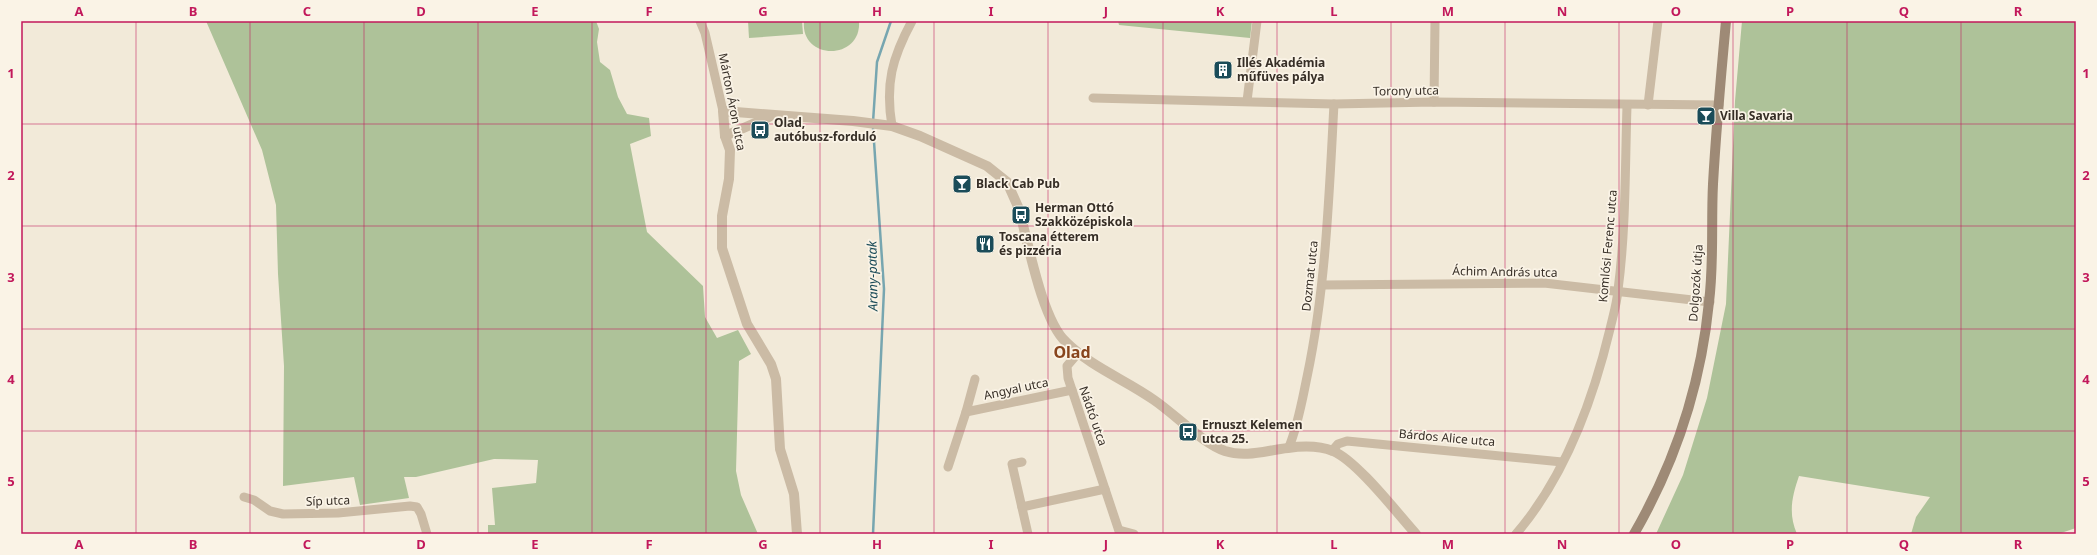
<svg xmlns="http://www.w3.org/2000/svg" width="2097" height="555" font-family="'Noto Sans',sans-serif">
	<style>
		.green { fill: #aec299 }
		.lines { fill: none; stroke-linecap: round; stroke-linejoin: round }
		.stream { stroke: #77a6b0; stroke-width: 2.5 }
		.minor { stroke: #cbbba5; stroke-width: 9 }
		.tertiary { stroke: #cbbba5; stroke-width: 10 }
		.secondary { stroke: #9e8a76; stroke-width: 10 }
		.grid { fill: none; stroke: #c2185b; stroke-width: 1; stroke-opacity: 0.55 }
		.labels { text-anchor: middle; stroke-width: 3.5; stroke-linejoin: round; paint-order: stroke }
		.poi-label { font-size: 12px; font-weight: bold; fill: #362e26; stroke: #faf3e6; text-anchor: start }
		.street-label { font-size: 12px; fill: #362e26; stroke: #faf3e6 }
		.water-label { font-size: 13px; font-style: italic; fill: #1b4c59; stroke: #faf3e6 }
		.district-label { font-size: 16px; font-weight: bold; fill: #88451d; stroke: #faf3e6 }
		.neatline { fill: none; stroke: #c2185b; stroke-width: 1.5 }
		.grid-label { font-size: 13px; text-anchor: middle; font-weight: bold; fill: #c2185b }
	</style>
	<rect width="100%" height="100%" fill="#f2ead9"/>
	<g class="green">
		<polygon points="206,21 596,21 599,29 597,42 600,62 610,70 618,97 627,114 649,118 651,136 630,144 647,232 703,286 705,317 717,338 738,330 751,354 739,361 736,471 741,495 758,534 488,534 488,525 495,525 492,488 536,483 538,460 494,459 416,477 404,477 409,498 360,505 354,477 283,486 284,366 278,274 276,205 262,150"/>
		<polygon points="748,21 802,21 803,34 749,38"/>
		<path d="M804 21H859C862 61 800 61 804 21Z"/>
		<polygon points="1118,21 1252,21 1250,38 1119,25"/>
		<path d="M1742 21H2076V528L2058 534H1911L1916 517 1930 497 1799 476C1792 496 1788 514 1797 534H1656L1683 475 1707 398 1726 304 1735 101Z"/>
	</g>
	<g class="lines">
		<g class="stream">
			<polyline points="873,122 877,62 891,21"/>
			<polyline points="873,534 884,289 873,127"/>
		</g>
		<g class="minor">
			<polyline points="700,21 705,33 723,111"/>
			<polyline points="1093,98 1334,104 1434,102 1719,105"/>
			<polyline points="1247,101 1257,21"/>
			<polyline points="1434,102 1435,21"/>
			<polyline points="1648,105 1658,21"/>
			<path d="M892 126C885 84 892 58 912 21"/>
			<polyline points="1323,285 1544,283 1710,302"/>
			<polyline points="1078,353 1067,366 1068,378 1120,534"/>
			<polyline points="966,412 975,379"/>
			<path d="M1289 447C1298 425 1302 401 1307 377 1326 287 1329 196 1334 104"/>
			<polyline points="1332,451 1338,444 1347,441 1562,462"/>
			<polyline points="1022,462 1012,464 1028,534"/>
			<polyline points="948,467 966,412 1072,390"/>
			<polyline points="244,497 254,500 270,511 283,514 338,513 410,506 417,507 421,514 427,534"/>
			<polyline points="1022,507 1105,489"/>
			<polyline points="1119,530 1134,534"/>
			<path d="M1516 534C1565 477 1593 400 1610 329 1613 316 1617 303 1618 290 1626 229 1625 167 1627 106"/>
		</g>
		<g class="tertiary">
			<polyline points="725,136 769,117"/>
			<path d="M797 534 794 494 780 449 776 379 771 364 747 324 722 248V216L729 179 730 150 725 136 723 111 853 121 892 126 920 136 987 166 1007 182 1019 209C1028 242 1042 320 1066 342 1091 367 1126 380 1154 400 1176 415 1202 443 1225 451 1247 458 1267 450 1288 448 1302 446 1320 446 1333 451 1357 461 1397 513 1416 534"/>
		</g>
		<path class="secondary" d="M1634 534C1675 463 1701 384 1709 302 1714 263 1711 223 1713 184 1716 130 1721 75 1726 21"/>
	</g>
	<path class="grid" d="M136 21V534M250 21V534M364 21V534M478 21V534M592 21V534M706 21V534M820 21V534M934 21V534M1048 21V534M1163 21V534M1277 21V534M1391 21V534M1505 21V534M1619 21V534M1733 21V534M1847 21V534M1961 21V534M21 124H2076M21 226H2076M21 329H2076M21 431H2076"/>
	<defs>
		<symbol id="building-square" viewBox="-11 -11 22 22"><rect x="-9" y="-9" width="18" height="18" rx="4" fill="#1b4c59" stroke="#faf3e6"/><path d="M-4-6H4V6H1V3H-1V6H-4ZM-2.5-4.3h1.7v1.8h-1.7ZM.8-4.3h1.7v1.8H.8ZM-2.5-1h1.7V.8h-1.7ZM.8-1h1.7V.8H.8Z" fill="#fff"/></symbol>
		<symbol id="bar-square" viewBox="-11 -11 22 22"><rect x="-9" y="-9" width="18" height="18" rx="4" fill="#1b4c59" stroke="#faf3e6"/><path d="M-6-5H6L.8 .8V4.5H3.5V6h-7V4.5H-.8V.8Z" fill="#fff"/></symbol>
		<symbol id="bus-square" viewBox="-11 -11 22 22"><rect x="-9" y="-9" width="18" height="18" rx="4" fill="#1b4c59" stroke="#faf3e6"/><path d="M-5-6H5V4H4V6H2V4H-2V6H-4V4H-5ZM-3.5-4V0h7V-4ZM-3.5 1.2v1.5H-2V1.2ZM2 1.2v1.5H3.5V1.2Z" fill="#fff"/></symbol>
		<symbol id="restaurant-square" viewBox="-11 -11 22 22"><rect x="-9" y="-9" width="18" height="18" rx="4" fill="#1b4c59" stroke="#faf3e6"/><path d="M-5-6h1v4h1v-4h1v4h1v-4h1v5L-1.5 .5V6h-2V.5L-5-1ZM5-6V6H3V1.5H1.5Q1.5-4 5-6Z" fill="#fff"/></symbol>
	</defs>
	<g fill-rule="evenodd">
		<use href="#building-square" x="1212" y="59" width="22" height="22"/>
		<use href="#bar-square" x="1695" y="105" width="22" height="22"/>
		<use href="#bus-square" x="749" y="119" width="22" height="22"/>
		<use href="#bar-square" x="951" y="173" width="22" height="22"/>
		<use href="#bus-square" x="1010" y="204" width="22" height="22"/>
		<use href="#restaurant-square" x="974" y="233" width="22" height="22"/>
		<use href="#bus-square" x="1177" y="421" width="22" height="22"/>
	</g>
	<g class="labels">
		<g class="poi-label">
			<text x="1237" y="67">Illés Akadémia<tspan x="1237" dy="14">műfüves pálya</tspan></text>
			<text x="1720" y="120">Villa Savaria</text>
			<text x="774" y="127">Olad,<tspan x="774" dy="14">autóbusz-forduló</tspan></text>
			<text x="976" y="188">Black Cab Pub</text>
			<text x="1035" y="212">Herman Ottó<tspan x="1035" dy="14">Szakközépiskola</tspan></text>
			<text x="999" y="241">Toscana étterem<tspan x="999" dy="14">és pizzéria</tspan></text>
			<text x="1202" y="429">Ernuszt Kelemen<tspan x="1202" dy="14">utca 25.</tspan></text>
		</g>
		<g class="street-label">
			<text transform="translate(1406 91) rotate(-1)" y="4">Torony utca</text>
			<text transform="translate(732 102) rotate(79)" y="4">Márton Áron utca</text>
			<text transform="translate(1608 246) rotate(-85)" y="4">Komlósi Ferenc utca</text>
			<text transform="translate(1505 272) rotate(1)" y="4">Áchim András utca</text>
			<text transform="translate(1310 276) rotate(-84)" y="4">Dozmat utca</text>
			<text transform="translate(1696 283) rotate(-86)" y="4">Dolgozók útja</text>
			<text transform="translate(1016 389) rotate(-12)" y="4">Angyal utca</text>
			<text transform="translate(1093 416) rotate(71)" y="4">Nádtó utca</text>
			<text transform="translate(1447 438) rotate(5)" y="4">Bárdos Alice utca</text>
			<text transform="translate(328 501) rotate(-2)" y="4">Síp utca</text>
		</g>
		<g class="water-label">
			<text transform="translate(872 276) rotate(-91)" y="5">Arany-patak</text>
		</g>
		<g class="district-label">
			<text x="1072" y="358">Olad</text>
		</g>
	</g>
	<rect width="2097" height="555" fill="none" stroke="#faf3e6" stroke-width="44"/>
	<rect x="22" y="22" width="2053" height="511" class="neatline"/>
	<g class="grid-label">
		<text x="79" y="16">A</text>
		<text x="193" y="16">B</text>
		<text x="307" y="16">C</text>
		<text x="421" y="16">D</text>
		<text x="535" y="16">E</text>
		<text x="649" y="16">F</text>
		<text x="763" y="16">G</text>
		<text x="877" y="16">H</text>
		<text x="991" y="16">I</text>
		<text x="1106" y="16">J</text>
		<text x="1220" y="16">K</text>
		<text x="1334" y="16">L</text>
		<text x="1448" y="16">M</text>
		<text x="1562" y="16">N</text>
		<text x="1676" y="16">O</text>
		<text x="1790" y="16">P</text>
		<text x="1904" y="16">Q</text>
		<text x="2018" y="16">R</text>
		<text x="11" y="78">1</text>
		<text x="2086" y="78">1</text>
		<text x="11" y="180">2</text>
		<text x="2086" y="180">2</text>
		<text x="11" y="282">3</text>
		<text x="2086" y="282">3</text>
		<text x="11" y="384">4</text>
		<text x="2086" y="384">4</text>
		<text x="11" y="486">5</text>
		<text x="2086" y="486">5</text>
		<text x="79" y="549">A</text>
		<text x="193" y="549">B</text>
		<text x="307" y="549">C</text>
		<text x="421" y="549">D</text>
		<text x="535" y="549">E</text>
		<text x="649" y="549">F</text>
		<text x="763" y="549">G</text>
		<text x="877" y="549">H</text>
		<text x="991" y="549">I</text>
		<text x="1106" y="549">J</text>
		<text x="1220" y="549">K</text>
		<text x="1334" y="549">L</text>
		<text x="1448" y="549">M</text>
		<text x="1562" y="549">N</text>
		<text x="1676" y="549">O</text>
		<text x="1790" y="549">P</text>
		<text x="1904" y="549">Q</text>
		<text x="2018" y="549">R</text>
	</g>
</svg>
